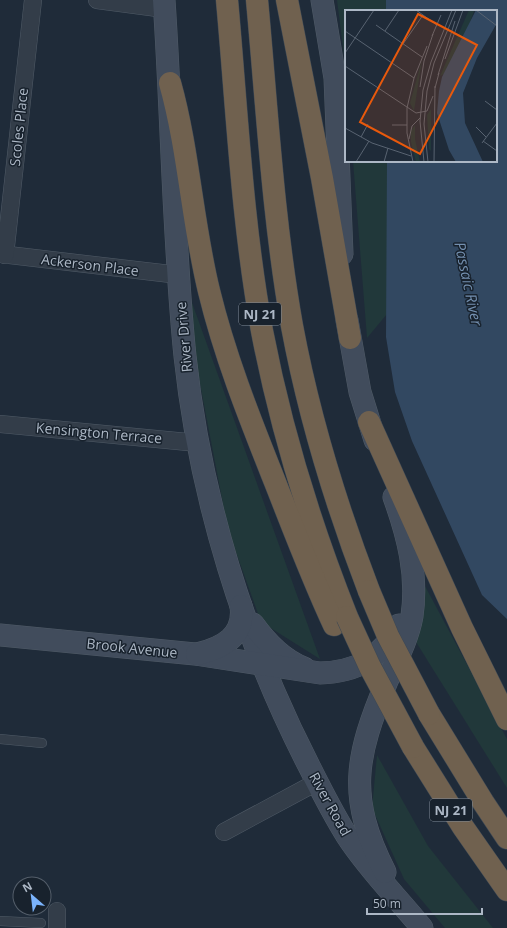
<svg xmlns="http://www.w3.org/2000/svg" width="507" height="928" font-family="'Open Sans',sans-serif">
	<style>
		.green { fill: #21383a }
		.water { fill: #324861 }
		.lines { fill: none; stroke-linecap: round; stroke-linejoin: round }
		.lane-casing { stroke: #505b67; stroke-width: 10 }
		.street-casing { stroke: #505b67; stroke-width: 18 }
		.secondary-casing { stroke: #505b67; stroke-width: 23 }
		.highway-casing { stroke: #3d4854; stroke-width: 23 }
		.lane { stroke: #333d49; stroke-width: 9 }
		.street { stroke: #333d49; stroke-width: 17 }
		.secondary { stroke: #414c5c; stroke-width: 22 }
		.highway { stroke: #70614f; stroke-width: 22 }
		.highway-bridge-casing { stroke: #3d4854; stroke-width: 23; stroke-linecap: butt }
		.highway-bridge { stroke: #70614f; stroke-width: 22 }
		.labels { text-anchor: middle; stroke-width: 3; stroke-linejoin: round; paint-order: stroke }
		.shield { fill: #18222d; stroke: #808b98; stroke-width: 1 }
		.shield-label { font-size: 13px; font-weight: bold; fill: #adb8c6 }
		.street-label { font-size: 14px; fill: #adb8c6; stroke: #18222d }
		.water-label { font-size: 15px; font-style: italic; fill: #7490b0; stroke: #18222d }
		.inset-road { fill: none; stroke: #586371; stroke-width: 1 }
		.view { fill: #e8590c; fill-opacity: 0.15; stroke: #e8590c; stroke-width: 2 }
		.inset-edge { fill: none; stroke: #adb8c6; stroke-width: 2 }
	</style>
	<rect width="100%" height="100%" fill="#1f2b39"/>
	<g class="green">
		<polygon points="337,0 386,0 386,11 346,11 346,71"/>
		<polygon points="353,161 387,161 387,314 367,338"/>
		<polygon points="190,297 320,659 261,622 228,530 191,337"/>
		<polygon points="425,586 507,739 507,788 416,642"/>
		<polygon points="377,755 428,846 493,928 445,928 404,879 372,808"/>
	</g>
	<polygon class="water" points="386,0 507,0 507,619 482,595 412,441 395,392 386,337 387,161 496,161 496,11 386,11"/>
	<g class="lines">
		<defs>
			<g id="lane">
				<polyline points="0,739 42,743"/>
				<polyline points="0,921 41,923"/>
			</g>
			<g id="street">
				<polyline points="97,0 165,9"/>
				<polyline points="0,254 179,275"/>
				<polyline points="5,255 33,0"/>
				<polyline points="0,424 198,443"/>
				<polyline points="224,832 317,782"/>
				<polyline points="57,911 57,928"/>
			</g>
			<g id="secondary">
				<path d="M164 0C172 118 173 238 185 356 200 497 244 640 309 766 321 790 333 814 347 836 369 870 397 897 422 928"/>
				<polyline points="322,0 335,78 342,254"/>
				<polyline points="347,320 360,392 375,440"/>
				<path d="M253 624C266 642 283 660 304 668"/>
				<path d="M0 635 195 654 320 673C357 672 381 658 399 625"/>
				<path d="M197 654C223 648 245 636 241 606"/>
				<path d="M385 872C347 797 355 757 387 681 396 661 408 639 412 616 418 575 408 536 394 497"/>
			</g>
			<g id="highway">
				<path d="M227 0C237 110 242 222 262 331 281 430 310 524 347 617"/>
				<path d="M257 0C267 108 273 219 292 326 309 417 336 505 369 591"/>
				<polyline points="287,0 322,178 350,338"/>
				<path d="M170 83C189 151 192 222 209 291 225 357 250 419 275 482 294 530 312 578 334 625"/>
				<polyline points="369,422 462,628 507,719"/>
				<polyline points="429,714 483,802 507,838"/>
				<polyline points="413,747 463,827 507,890"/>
			</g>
		</defs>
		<use href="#lane" class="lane-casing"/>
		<use href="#street" class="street-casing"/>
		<use href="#secondary" class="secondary-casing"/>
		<use href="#highway" class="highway-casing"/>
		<use href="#lane" class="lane"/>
		<use href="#street" class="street"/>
		<use href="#secondary" class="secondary"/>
		<use href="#highway" class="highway"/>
		<defs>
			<g id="highway-bridge">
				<polyline points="369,591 388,636 429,714"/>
				<polyline points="347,617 370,667 413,747"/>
			</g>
		</defs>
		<use href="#highway-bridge" class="highway-bridge-casing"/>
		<use href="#highway-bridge" class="highway-bridge"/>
	</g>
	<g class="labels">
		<g class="shield">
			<rect x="239" y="303" width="42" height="22" rx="3"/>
			<rect x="430" y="799" width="42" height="22" rx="3"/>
		</g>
		<g class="shield-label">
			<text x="260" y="319">NJ 21</text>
			<text x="451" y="815">NJ 21</text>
		</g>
		<g class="street-label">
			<text transform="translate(19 127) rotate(-84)" y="5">Scoles Place</text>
			<text transform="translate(90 265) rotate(7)" y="5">Ackerson Place</text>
			<text transform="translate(184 337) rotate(-95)" y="5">River Drive</text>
			<text transform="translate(99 433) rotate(5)" y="5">Kensington Terrace</text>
			<text transform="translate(132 648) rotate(6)" y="5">Brook Avenue</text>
			<text transform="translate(330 804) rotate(61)" y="5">River Road</text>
		</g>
		<g class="water-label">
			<text transform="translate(468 284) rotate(78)" y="5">Passaic River</text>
		</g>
	</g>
	<g transform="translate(345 10)">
		<rect width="152" height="152" fill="#1f2b39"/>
		<path d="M124 0 129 1 123 18 99 64 95 66ZM77 50 69 101 65 93ZM86 99V141L84 139 82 105ZM70 115V129L75 152H71L66 132V121Z" fill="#21383a"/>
		<path d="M131 0H152V13L132 48 118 83 120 113 138 152H111L104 140 92 103 94 81 97 67Z" fill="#324861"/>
		<path class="inset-road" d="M71 0 92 15M131 0 152 16M31 15 77 47M0 21 69 68M40 21 54 0M87 26 96 5M58 34 78 5M0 43 29 0M100 49 118 0M0 56 71 103 82 101 88 86M93 65 110 11M75 77 79 51 88 24M90 78 94 63M140 91 152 100M62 98V123L68 152M62 98 69 68 82 36M47 115H62M131 117 141 127M0 118 27 133 66 146M16 127 23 114M64 129 67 116 75 108M138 131 152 141M137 133 152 113M11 152 24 131M39 152 43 138M79 152 75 111 78 80 86 52 107 0M83 152 79 114 82 81 89 53 111 0M89 152 90 76"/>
		<path class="view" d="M73 4 132 35 75 144 15 112Z"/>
		<rect width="152" height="152" class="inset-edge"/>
	</g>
	<g transform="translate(32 896) rotate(332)"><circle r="19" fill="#18222d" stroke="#545e6a"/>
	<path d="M0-3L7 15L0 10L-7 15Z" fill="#7bb4fd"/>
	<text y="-6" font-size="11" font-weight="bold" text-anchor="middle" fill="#adb8c6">N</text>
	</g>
	<path d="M367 908v6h115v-6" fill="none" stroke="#adb8c6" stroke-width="2"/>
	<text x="373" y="908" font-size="12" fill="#adb8c6" stroke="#18222d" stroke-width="3" paint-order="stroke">50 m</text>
</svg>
